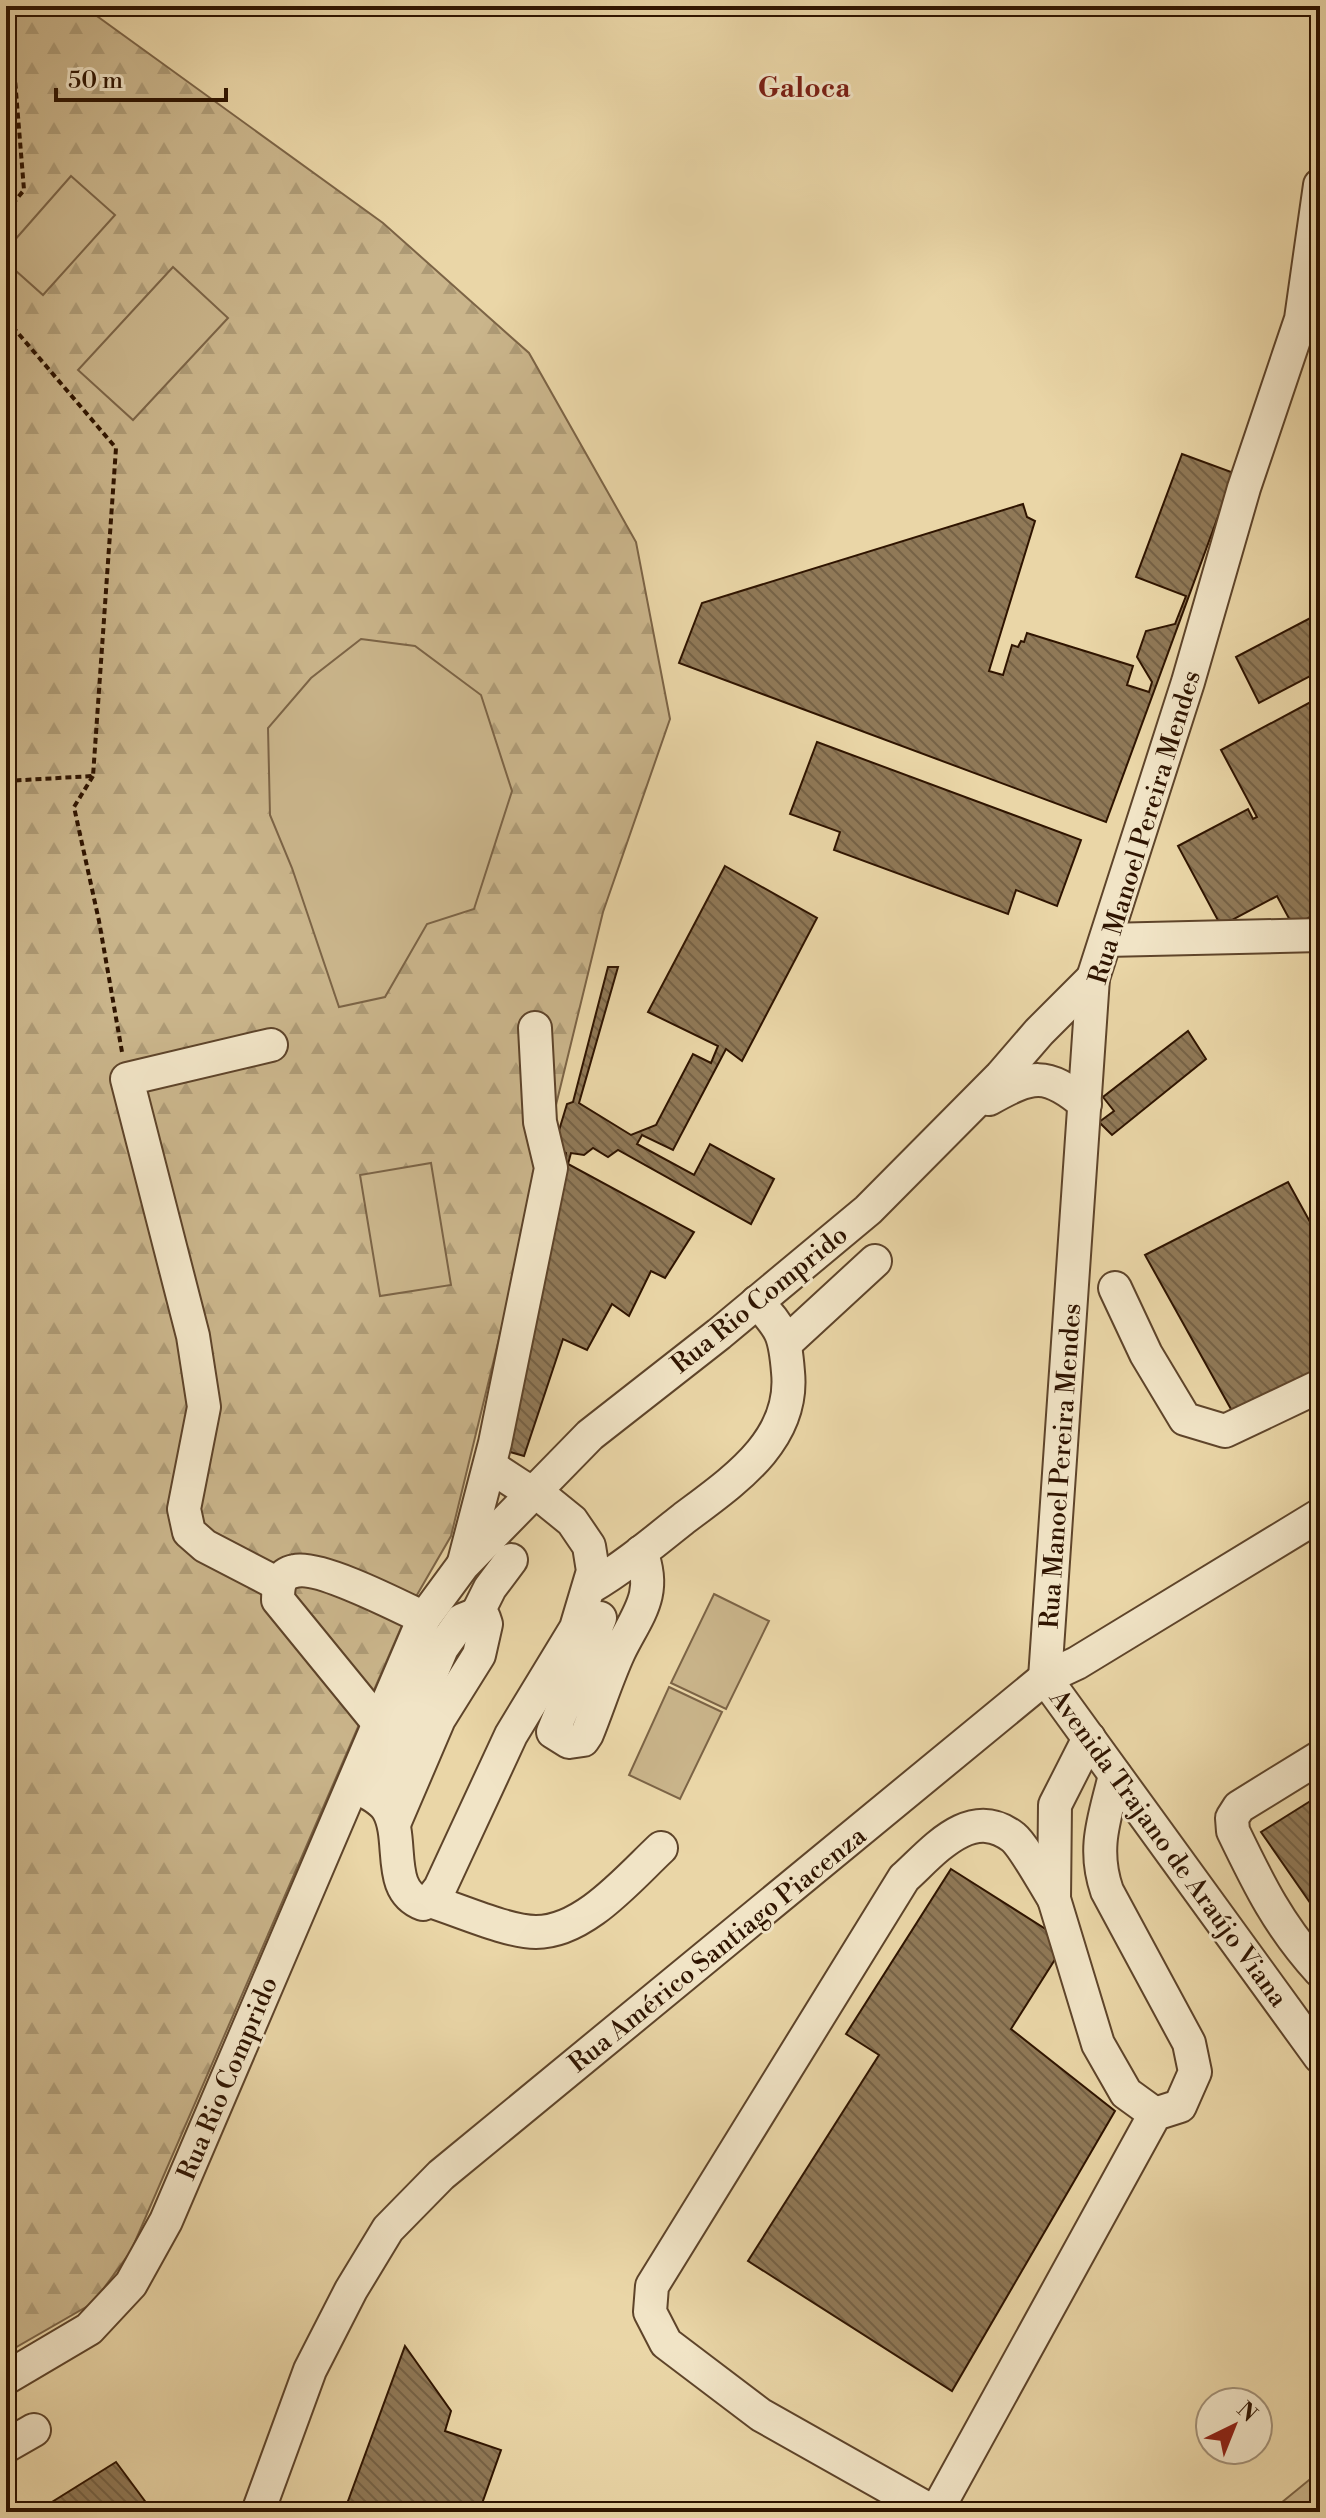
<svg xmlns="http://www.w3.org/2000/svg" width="1326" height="2518" font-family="'Libre Bodoni',serif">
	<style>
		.forest { fill: url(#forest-firs); stroke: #7c6446; stroke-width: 2 }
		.garden { fill: #cab58b; stroke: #7c6446; stroke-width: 2 }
		.building { fill: url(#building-back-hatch); stroke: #2f1400; stroke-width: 2 }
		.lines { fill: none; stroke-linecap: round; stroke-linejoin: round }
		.minor-casing { stroke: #5e442a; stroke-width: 36 }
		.path { stroke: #2f1400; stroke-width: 4; stroke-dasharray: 6 4; stroke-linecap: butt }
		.minor { stroke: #f1e4c6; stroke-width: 32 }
		.labels { text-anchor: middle; stroke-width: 6; stroke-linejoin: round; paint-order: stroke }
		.street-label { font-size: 26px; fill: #2f1400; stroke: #f1e4c6 }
		.neighbourhood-label { font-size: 28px; font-weight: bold; fill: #7a1f14; stroke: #f1e4c6 }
	</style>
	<defs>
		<pattern id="forest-firs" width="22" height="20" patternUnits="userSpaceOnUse" patternTransform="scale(2)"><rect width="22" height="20" fill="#cab58b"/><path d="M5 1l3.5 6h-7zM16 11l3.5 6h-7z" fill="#ae9b76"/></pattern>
		<pattern id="building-back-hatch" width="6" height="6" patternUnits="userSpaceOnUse" patternTransform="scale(2)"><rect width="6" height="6" fill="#907957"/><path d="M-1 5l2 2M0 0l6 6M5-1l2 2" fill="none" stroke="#766246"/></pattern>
	</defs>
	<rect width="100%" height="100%" fill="#ead6a7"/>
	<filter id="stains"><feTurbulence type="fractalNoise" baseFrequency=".0025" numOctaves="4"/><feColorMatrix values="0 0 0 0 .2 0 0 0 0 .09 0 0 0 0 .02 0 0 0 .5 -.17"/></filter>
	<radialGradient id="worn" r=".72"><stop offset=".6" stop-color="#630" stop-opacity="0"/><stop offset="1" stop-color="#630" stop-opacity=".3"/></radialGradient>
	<g class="forest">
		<polygon points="6,6 83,6 383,223 529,353 636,542 670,719 603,912 451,1536 410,1607 131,2251 93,2303 6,2353"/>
		<polygon points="1320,2471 1320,2512 1270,2512"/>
	</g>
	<g class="garden">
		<polygon points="71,176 115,215 43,295 6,262 6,250"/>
		<polygon points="173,267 228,318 133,420 78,370"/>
		<polygon points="361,639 415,646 481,695 512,791 474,909 427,924 385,997 339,1007 292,868 270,815 268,728 311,678"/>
		<polygon points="431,1163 451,1285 380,1296 360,1175"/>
		<polygon points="714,1594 769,1621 726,1709 671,1683"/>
		<polygon points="669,1687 722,1712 680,1799 629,1775"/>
	</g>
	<g class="building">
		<polygon points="1182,454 1234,473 1106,822 679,663 702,603 1023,504 1027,517 1035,521 989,671 1003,675 1012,645 1018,647 1021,641 1024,642 1027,633 1133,666 1127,685 1149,692 1152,682 1137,657 1146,631 1175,624 1186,596 1136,577"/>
		<polygon points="1320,613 1320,671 1259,703 1236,657"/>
		<polygon points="1320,697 1320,912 1293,926 1277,896 1221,926 1178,846 1248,809 1253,819 1257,817 1221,750"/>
		<polygon points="817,742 1081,840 1057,906 1016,890 1008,914 834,850 840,832 790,814"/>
		<polygon points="725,866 817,918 742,1061 726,1049 673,1150 642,1135 637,1144 694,1175 710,1144 774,1179 751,1224 618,1150 608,1157 593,1148 584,1155 571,1153 568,1164 694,1232 665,1278 651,1271 629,1316 612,1304 587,1350 563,1339 524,1456 500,1449 566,1153 554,1147 567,1104 573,1102 608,967 618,967 579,1103 631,1135 656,1125 693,1054 711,1063 718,1046 648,1012"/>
		<polygon points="1188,1031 1206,1059 1112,1135 1099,1122 1114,1111 1103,1097"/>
		<polygon points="1288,1182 1320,1240 1320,1369 1236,1418 1145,1255"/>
		<polygon points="1320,1795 1320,1917 1261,1832"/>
		<polygon points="951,1869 1066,1942 1011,2029 1115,2111 952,2391 748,2261 879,2055 846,2034"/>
		<polygon points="405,2346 451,2411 445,2431 501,2450 479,2512 344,2512"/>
		<polygon points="116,2462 153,2512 36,2512"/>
	</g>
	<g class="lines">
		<defs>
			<g id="minor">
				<polyline points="1106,940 1320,935"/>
				<polyline points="271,1045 127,1079 193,1336 204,1407 184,1509 189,1532 205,1546 278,1584"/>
				<path d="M989 1099C1032 1075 1046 1071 1085 1104"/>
				<polyline points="1115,1288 1146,1354 1185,1419 1225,1431 1320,1386"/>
				<polyline points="786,1343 875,1261"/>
				<polyline points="464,1562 495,1443 551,1168 540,1122 535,1028"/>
				<path d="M589 1588C623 1568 653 1543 683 1519 732 1482 795 1441 788 1372 785 1335 782 1329 757 1302"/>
				<path d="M600 1618 553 1732 569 1742 583 1740 587 1734C598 1707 607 1678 619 1652 637 1615 658 1595 641 1552"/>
				<polyline points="1045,1678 1093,978 1188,682 1244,488 1301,319 1320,185"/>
				<polyline points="1045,1678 1320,2057"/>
				<path d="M380 1725 278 1600C278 1586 279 1574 295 1571 319 1565 399 1606 424 1618"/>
				<polyline points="1089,1738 1055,1805 1054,1899 1098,2044 1126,2093 1155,2114"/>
				<path d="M1320 1757 1239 1807 1232 1818 1233 1831C1259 1885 1279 1926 1320 1971"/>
				<path d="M353 1786C366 1792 381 1798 388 1810 405 1840 385 1890 423 1904L430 1901 440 1888 511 1735 576 1628 593 1571 589 1546 572 1521 535 1491 522 1487 490 1466"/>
				<polyline points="378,1799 442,1648 462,1620 477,1614"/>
				<polyline points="394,1824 439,1719 479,1655 486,1624 484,1618 477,1614 490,1588 511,1560"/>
				<path d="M430 1901C459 1910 508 1932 536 1932 584 1932 628 1879 661 1848"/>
				<polyline points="6,2378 89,2329 131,2284 166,2221 424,1618 463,1565 590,1435 719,1334 868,1210 1001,1076 1039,1032 1093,978"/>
				<polyline points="6,2446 34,2430"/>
				<polyline points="258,2512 310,2370 351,2290 388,2229 441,2175 1045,1678 1077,1663 1320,1515"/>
				<path d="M933 2512 761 2415 666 2343 650 2312 652 2286 904 1878C933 1852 970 1804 1013 1837 1024 1846 1045 1885 1054 1899"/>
				<path d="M936 2512 1155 2114 1180 2106 1195 2072 1189 2043 1107 1891C1092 1847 1105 1818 1115 1775"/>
			</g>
		</defs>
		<use href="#minor" class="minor-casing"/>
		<g class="path">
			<polyline points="6,212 24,190 9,6"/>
			<polyline points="6,319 116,448 93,776 6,781"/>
			<polyline points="93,776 74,807 99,921 122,1052"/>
		</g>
		<use href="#minor" class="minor"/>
	</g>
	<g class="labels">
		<g class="street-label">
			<text transform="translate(1144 827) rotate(-73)" y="9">Rua Manoel Pereira Mendes</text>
			<text transform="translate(759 1299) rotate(-39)" y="9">Rua Rio Comprido</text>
			<text transform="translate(1060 1466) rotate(-86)" y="9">Rua Manoel Pereira Mendes</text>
			<text transform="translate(1169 1848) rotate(54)" y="9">Avenida Trajano de Araújo Viana</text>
			<text transform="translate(717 1949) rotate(-39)" y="9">Rua Américo Santiago Piacenza</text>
			<text transform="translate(227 2078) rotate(-67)" y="9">Rua Rio Comprido</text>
		</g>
		<g class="neighbourhood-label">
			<text x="804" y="97">Galoca</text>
		</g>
	</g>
	<rect width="1326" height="2518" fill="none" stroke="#ead6a7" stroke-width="32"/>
	<rect x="8" y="8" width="1310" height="2502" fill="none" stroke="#2f1400" stroke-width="4"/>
	<rect x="16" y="16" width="1294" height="2486" fill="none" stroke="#2f1400" stroke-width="2"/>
	<g transform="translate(1234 2426) rotate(43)"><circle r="38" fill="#f1e4c6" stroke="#a39177" stroke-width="2"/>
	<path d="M0-6L14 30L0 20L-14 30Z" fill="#8f2418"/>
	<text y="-12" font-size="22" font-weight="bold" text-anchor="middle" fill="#2f1400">N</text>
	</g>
	<path d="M56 88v12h170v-12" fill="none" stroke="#2f1400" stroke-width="4"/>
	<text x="68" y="88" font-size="24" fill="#2f1400" stroke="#f1e4c6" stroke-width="6" paint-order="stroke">50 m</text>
	<rect width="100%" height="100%" filter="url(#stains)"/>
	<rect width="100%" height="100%" fill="url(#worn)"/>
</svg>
